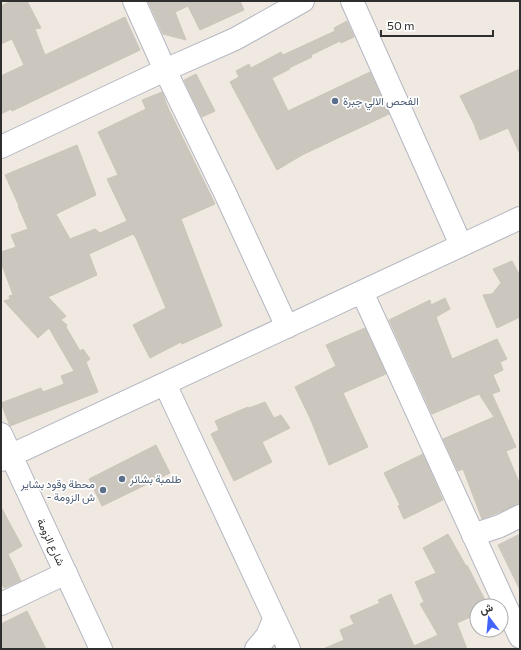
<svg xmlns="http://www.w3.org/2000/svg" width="521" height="650" font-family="Commissioner,Vazirmatn,sans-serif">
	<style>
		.building { fill: #cbc7bf; stroke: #cbc5ba }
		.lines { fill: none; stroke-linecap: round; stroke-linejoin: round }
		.minor-casing { stroke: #b4b7c1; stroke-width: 24 }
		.minor { stroke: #fff; stroke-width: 22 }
		.service-dot { fill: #5c6f8a; stroke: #fff; stroke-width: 1.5 }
		.labels { text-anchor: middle; stroke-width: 3.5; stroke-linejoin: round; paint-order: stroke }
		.service-label { font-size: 11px; fill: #4e5e75; stroke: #fff; text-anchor: start }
		.street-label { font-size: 11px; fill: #2e2e2e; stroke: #fff }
	</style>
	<rect width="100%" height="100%" fill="#efe9e1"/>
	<g class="building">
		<polygon points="11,1 27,1 41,28 35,29 45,55 125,17 140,50 12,111 11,109 1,114 1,76 24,65 12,39 1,44 1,6"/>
		<polygon points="148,1 240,1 244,10 200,30 188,6 175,12 186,40 163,34"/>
		<polygon points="347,21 354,37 341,43 340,41 311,55 312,57 289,68 290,69 272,78 288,111 370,72 389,114 302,155 277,170 230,82 239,77 236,71 249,64 251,68 281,52 283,55 335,31 334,28"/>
		<polygon points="520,69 520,154 508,128 480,140 474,124 460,96"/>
		<polygon points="196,74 215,111 202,117 184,80"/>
		<polygon points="162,92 168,108 215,204 181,219 222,326 182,344 181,342 150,358 133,325 166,308 136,238 133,234 89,254 97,275 48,297 66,316 61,320 67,325 66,327 80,351 83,349 90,359 86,362 98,392 10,426 1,403 41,388 43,392 64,384 61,376 74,371 49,328 38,338 4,301 10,299 9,296 13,295 1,262 1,252 16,247 11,235 28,229 18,206 19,206 5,175 77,145 96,195 56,214 70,239 95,229 100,233 127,221 107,179 118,175 98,132 146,109 142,100"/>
		<polygon points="512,261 520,276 520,317 497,328 483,295 492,294 501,283 493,269"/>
		<polygon points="445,298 450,309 436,317 452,359 497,339 507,359 500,362 503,370 493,375 500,391 492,394 516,447 506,451 520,485 520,504 482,519 463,469 458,471 443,439 494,417 479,394 432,414 389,320 430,300 431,305"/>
		<polygon points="365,328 386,374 343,393 368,447 329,465 310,418 295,387 336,366 326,345"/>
		<polygon points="265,402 274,418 281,415 290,428 262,442 272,462 234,481 211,434 219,430 215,421 248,407 249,408"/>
		<polygon points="156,445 170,473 102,506 89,479"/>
		<polygon points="423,454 443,500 404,519 398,506 400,505 384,473"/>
		<polygon points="1,507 22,546 8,554 21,581 4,588 1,582"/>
		<polygon points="448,534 466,566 467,565 488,606 477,606 477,614 457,623 467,649 323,649 344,640 340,630 354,624 350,616 380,603 378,600 391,594 414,646 438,635 420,604 424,602 415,582 436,573 423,548"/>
		<polygon points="520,534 520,590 498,545"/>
		<polygon points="27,611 46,649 1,649 1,624"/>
	</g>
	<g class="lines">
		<defs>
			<g id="minor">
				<polyline points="134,1 165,70 225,193 287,327"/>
				<polyline points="352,1 461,245"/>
				<polyline points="1,147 165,70 235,39 303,1"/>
				<polyline points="362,292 520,637"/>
				<polyline points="165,384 289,649"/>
				<polyline points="1,434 101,649"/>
				<polyline points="1,460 520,218"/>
				<polyline points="473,535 500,526 520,516"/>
				<polyline points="1,604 66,573"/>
				<polyline points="256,649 267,636 274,619"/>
			</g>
		</defs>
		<use href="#minor" class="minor-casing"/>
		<use href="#minor" class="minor"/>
	</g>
	<g class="service-dot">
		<circle cx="335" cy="101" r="4"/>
		<circle cx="122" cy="479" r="4"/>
		<circle cx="103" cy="490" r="4"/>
	</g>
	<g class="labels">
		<g class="service-label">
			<text x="343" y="105">الفحص الالي جبرة</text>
			<text x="130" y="483">طلمبة بشائر</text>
			<text x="95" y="488" text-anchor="end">محطة وقود بشاير<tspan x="95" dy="13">- ش الزومة</tspan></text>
		</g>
		<g class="street-label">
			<text transform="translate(51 542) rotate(65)" y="4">شارع الزومة</text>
		</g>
	</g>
	<rect width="521" height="650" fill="none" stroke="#2e2e2e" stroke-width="4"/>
	<g transform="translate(489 618) rotate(344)"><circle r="19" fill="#ffffff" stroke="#ababab"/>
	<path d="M0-3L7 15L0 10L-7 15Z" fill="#4264fb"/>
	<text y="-6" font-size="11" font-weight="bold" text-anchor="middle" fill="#2e2e2e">ش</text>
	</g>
	<path d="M381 30v6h112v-6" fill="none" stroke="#2e2e2e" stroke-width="2"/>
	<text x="387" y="30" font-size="12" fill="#2e2e2e" stroke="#ffffff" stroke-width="3" paint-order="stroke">50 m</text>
</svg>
